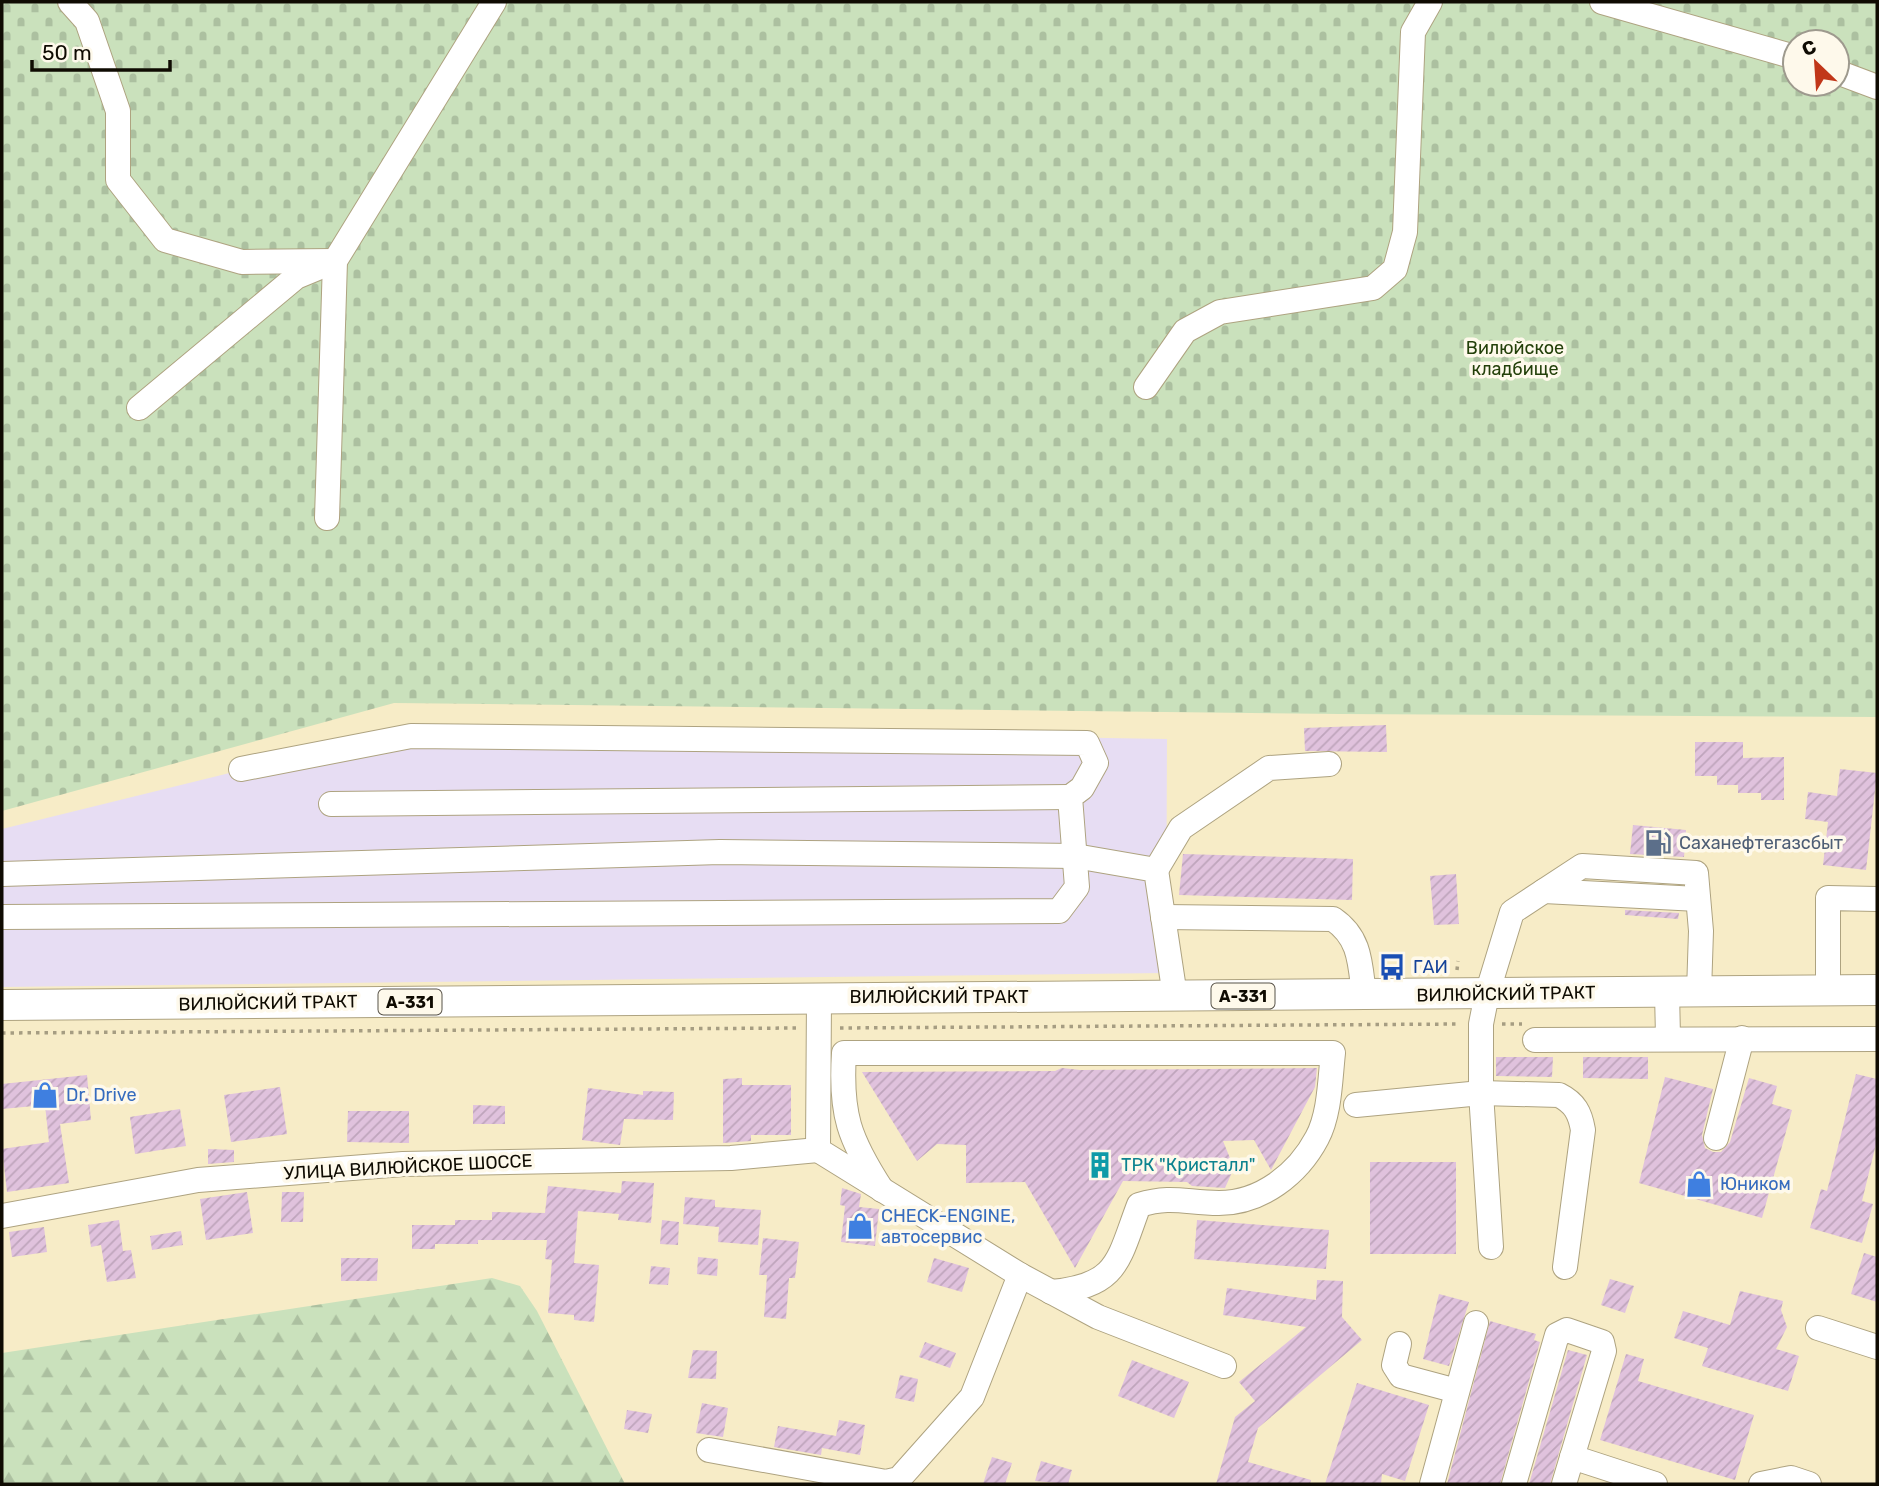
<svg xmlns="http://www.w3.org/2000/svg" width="1879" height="1486" font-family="Rubik,sans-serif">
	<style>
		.industrial { fill: #e7ddf3 }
		.forest { fill: url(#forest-firs) }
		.cemetery { fill: url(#cemetery-stones); fill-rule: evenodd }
		.building { fill: url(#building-hatch) }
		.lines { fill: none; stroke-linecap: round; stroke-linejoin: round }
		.minor-casing { stroke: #aea380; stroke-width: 26 }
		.major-casing { stroke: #aea380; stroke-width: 32 }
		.path { stroke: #a69d82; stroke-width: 3.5; stroke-dasharray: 3.5 5; stroke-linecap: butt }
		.minor { stroke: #fff; stroke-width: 24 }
		.major { stroke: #fff; stroke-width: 30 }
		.labels { text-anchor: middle; stroke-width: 7; stroke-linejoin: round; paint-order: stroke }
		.shield { fill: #fef9eb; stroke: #575248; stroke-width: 2 }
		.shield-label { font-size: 16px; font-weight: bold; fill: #0f0b02 }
		.park-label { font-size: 18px; fill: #23400a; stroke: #fef9eb }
		.service-label { font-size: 18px; fill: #4e5e75; stroke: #fef9eb; text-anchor: start }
		.transit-label { font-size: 18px; fill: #164399; stroke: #fef9eb; text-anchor: start }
		.street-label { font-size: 18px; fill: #0f0b02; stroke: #fef9eb }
		.shop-label { font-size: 18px; fill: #366cbe; stroke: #fef9eb; text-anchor: start }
		.culture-label { font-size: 18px; fill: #0d838f; stroke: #fef9eb; text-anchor: start }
	</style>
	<defs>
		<pattern id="forest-firs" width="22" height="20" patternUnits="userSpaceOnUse" patternTransform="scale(1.75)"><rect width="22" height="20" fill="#cae1bc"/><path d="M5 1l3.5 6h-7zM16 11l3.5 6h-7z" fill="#acc0a0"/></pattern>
		<pattern id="cemetery-stones" width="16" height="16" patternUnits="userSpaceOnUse" patternTransform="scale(1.75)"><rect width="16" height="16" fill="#cae1bc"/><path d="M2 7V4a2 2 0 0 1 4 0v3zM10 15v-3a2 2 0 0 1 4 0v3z" fill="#acc0a0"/></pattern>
		<pattern id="building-hatch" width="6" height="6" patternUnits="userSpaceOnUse" patternTransform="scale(1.75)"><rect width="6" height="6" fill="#e0c2dd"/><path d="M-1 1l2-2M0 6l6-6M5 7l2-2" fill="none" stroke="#bfa5bc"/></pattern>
	</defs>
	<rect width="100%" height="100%" fill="#f7ecc7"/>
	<polygon class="industrial" points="416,727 1167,739 1166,973 2,987 2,829"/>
	<polygon class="forest" points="492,1278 520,1286 537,1311 625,1484 2,1484 2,1353"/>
	<path class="cemetery" d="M2 2H1877V717L1340 714 394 703 2 811ZM1795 42H1837V84H1795Z"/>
	<g class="building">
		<polygon points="1386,725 1387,752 1305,751 1304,728"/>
		<polygon points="1695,742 1743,742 1743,758 1784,757 1784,800 1761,800 1761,793 1738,793 1738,785 1717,785 1717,776 1695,776"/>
		<polygon points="1840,769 1877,773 1866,870 1823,865 1828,822 1805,819 1808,792 1837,796"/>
		<polygon points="1633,825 1686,830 1684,857 1630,854"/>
		<polygon points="1183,854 1353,859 1352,900 1179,895"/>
		<polygon points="1456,874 1459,924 1434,925 1430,876"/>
		<polygon points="1625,910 1679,913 1678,919 1625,915"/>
		<polygon points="1496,1057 1553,1057 1552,1077 1496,1076"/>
		<polygon points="1583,1057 1648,1057 1648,1079 1583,1078"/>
		<polygon points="1062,1068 1080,1070 1317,1068 1315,1087 1271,1170 1254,1140 1223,1141 1234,1168 1225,1188 1192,1186 1187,1182 1123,1181 1075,1268 1025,1182 966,1183 966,1145 937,1144 917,1161 862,1072 1055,1071"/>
		<polygon points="1856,1074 1877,1079 1877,1140 1862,1201 1873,1204 1862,1243 1810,1228 1821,1189 1827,1191"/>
		<polygon points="87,1075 91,1120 60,1124 69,1183 7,1192 2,1149 49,1142 45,1105 2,1109 2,1084"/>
		<polygon points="1665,1077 1713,1089 1702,1135 1705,1148 1713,1152 1721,1152 1730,1142 1749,1078 1777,1086 1772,1104 1792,1110 1762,1218 1639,1183"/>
		<polygon points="742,1078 742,1085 791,1085 791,1135 751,1135 751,1141 723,1143 723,1079"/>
		<polygon points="280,1087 287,1134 231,1142 224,1095"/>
		<polygon points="588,1088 643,1095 643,1091 674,1092 673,1120 624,1119 620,1145 582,1140"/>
		<polygon points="473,1105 505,1106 505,1124 473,1124"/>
		<polygon points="180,1109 186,1146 135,1154 130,1117"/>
		<polygon points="348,1111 409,1111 409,1143 347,1142"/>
		<polygon points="208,1149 234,1150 234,1162 208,1164"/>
		<rect x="1370" y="1162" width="86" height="92"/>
		<polygon points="622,1181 654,1183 651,1223 618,1220 619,1214 578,1211 574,1263 599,1265 594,1322 574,1320 574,1315 548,1313 552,1260 545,1259 547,1240 478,1240 478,1244 435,1244 435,1249 412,1249 412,1225 455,1225 455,1220 492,1220 492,1212 545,1213 548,1186 621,1193"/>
		<polygon points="842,1188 861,1194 859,1207 879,1209 875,1246 841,1242 845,1206 840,1205"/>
		<polygon points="247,1192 253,1233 206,1240 200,1199"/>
		<polygon points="282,1192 304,1192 303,1222 281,1222"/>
		<polygon points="685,1197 715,1200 715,1207 761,1210 758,1245 718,1242 719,1227 683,1224"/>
		<polygon points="119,1220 123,1251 131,1250 136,1278 107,1282 101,1245 91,1247 88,1225"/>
		<polygon points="662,1220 679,1222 678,1245 660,1244"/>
		<polygon points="1197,1220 1329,1230 1326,1269 1194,1259"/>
		<polygon points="44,1227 47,1252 12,1257 9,1232"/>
		<polygon points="181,1231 183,1245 152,1250 150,1236"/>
		<polygon points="763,1238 799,1242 795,1278 789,1278 786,1319 764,1317 767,1275 759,1275"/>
		<polygon points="1864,1253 1877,1257 1877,1302 1851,1294"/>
		<polygon points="698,1257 718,1259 717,1276 697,1274"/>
		<polygon points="341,1258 378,1258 377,1281 341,1281"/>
		<polygon points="934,1258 969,1268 962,1292 927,1282"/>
		<polygon points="651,1266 670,1268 668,1285 649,1284"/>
		<polygon points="1610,1279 1634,1286 1625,1313 1601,1305"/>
		<polygon points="1317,1280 1343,1281 1342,1317 1362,1340 1258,1428 1248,1462 1311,1480 1310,1484 1216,1484 1235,1417 1255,1401 1239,1382 1306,1327 1223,1315 1227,1288 1316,1300"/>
		<polygon points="1740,1291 1783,1301 1781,1310 1787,1327 1776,1349 1799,1356 1788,1391 1702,1366 1708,1348 1674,1338 1683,1311 1730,1325"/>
		<polygon points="1439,1294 1469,1302 1449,1366 1423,1359"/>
		<polygon points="1490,1321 1536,1334 1534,1340 1540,1342 1500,1484 1447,1484"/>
		<polygon points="925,1342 956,1353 950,1368 919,1357"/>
		<polygon points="693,1350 717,1351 716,1379 688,1378"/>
		<polygon points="1568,1350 1587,1355 1550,1484 1529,1484"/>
		<polygon points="1626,1354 1644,1359 1638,1381 1754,1415 1735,1480 1600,1440"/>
		<polygon points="1132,1360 1189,1382 1174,1418 1118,1396"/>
		<polygon points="900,1375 918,1379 914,1402 895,1398"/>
		<polygon points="1357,1383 1429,1405 1405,1481 1382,1474 1381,1484 1325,1484"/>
		<polygon points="702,1403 728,1408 723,1437 696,1433"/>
		<polygon points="627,1410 652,1414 648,1433 624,1429"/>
		<polygon points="839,1420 865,1425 860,1455 822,1448 821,1455 774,1447 778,1426 836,1436"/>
		<polygon points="992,1457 1012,1463 1005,1484 983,1484"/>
		<polygon points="1041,1461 1072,1470 1068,1484 1035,1481"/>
	</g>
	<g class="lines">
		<defs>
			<g id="minor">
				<polyline points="70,2 87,21 118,111 118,180 165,240 242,262 335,261"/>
				<polyline points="1602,2 1795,57"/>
				<polyline points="1837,72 1877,87"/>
				<polyline points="1146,387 1185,331 1220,312 1373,288 1395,269 1405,232 1413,32 1430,2"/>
				<polyline points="139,408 296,277 325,265"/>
				<polyline points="327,518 335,261 494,2"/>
				<polyline points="331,804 1070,797"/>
				<polyline points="1156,870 1181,828 1269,768 1329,764"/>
				<polyline points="2,874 720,852 1075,856 1156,870 1175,996"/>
				<polyline points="1544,891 1698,899"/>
				<polyline points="2,917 1059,911 1077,887 1070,797 1082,788 1096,763 1087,743 411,736 241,769"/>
				<path d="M1163 917 1333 919C1361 938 1360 964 1364 995"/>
				<polyline points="1828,991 1828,898 1877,899"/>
				<polyline points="1667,992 1668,1037"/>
				<polyline points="819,997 818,1150 1020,1275 1098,1317 1224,1366"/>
				<polyline points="1535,1040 1877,1039"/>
				<path d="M1356 1105 1481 1093 1559 1095C1575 1103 1580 1113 1583 1130L1565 1267"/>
				<polyline points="1716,1138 1742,1038"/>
				<path d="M882 1190C849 1139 840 1114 844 1053H1333C1330 1079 1330 1114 1317 1138 1298 1174 1261 1203 1219 1203 1186 1203 1172 1195 1139 1205 1118 1260 1119 1286 1051 1292"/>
				<polyline points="2,1216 198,1180 403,1164 731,1158 818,1150"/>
				<polyline points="1491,1247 1481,1093 1481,1024 1487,994 1512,912 1582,866 1696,873 1701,931 1699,992"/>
				<polyline points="1818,1328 1877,1347"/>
				<polyline points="1399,1344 1394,1365 1401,1376 1457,1391"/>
				<polyline points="709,1450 886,1482 899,1479 972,1397 1020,1275"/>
				<polyline points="1572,1457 1655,1484"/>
				<polyline points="1432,1484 1476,1323"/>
				<polyline points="1514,1484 1557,1335 1567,1330 1602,1342 1604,1351 1564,1484"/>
				<polyline points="1761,1484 1791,1478 1809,1484"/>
			</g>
			<polyline id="major" points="2,1005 1877,990"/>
		</defs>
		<use href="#minor" class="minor-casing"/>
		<use href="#major" class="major-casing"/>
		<g class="path">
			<polyline points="1457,970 1458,961"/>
			<polyline points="1502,1024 1522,1024"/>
			<polyline points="840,1028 1459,1024"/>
			<polyline points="2,1033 798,1028"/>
		</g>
		<use href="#minor" class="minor"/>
		<use href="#major" class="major"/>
	</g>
	<defs>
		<symbol id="fuel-bare" viewBox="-9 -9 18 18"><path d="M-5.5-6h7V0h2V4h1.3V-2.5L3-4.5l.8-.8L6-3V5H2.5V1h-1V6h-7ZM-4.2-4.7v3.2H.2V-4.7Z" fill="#5c6f8a" stroke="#fef9eb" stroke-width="2.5" paint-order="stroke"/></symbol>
		<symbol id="bus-bare" viewBox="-9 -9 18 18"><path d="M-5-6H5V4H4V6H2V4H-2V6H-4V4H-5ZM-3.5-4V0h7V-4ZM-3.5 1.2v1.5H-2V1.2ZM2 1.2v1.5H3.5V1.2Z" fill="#1a4fb4" stroke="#fef9eb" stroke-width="2.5" paint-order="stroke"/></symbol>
		<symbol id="shop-bare" viewBox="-9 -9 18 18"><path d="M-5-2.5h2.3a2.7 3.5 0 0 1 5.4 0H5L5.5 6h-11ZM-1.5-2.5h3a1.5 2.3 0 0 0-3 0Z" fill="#3f7fe0" stroke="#fef9eb" stroke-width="2.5" paint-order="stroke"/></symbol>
		<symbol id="building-bare" viewBox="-9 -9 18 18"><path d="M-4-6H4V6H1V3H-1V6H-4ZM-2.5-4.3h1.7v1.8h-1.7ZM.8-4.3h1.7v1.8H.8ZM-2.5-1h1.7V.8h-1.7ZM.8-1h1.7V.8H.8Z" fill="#0f9aa8" stroke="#fef9eb" stroke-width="2.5" paint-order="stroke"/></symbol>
	</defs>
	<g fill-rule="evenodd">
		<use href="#fuel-bare" x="1639" y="824" width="38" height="38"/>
		<use href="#bus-bare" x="1373" y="948" width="38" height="38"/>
		<use href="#shop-bare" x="26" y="1076" width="38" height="38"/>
		<use href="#building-bare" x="1081" y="1146" width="38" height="38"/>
		<use href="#shop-bare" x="1680" y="1165" width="38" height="38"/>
		<use href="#shop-bare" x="841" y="1207" width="38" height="38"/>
	</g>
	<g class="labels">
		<g class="shield">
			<rect x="1211.5" y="983.5" width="63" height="25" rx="5"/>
			<rect x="378.5" y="989.5" width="63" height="25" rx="5"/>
		</g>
		<g class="shield-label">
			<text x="1243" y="1002">А-331</text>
			<text x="410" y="1008">А-331</text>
		</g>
		<g class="park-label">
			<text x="1515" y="354">Вилюйское<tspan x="1515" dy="21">кладбище</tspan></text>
		</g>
		<g class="service-label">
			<text x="1679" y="849">Саханефтегазсбыт</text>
		</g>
		<g class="transit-label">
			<text x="1413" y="973">ГАИ</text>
		</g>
		<g class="street-label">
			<text transform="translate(1506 994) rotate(-1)" y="6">ВИЛЮЙСКИЙ ТРАКТ</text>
			<text x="939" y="1003">ВИЛЮЙСКИЙ ТРАКТ</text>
			<text transform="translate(268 1003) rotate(-1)" y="6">ВИЛЮЙСКИЙ ТРАКТ</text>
			<text transform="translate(408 1167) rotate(-3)" y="6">УЛИЦА ВИЛЮЙСКОЕ ШОССЕ</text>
		</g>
		<g class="shop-label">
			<text x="66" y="1101">Dr. Drive</text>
			<text x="1720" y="1190">Юником</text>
			<text x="881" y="1222">CHECK-ENGINE,<tspan x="881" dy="21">автосервис</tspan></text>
		</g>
		<g class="culture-label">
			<text x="1121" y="1171">ТРК "Кристалл"</text>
		</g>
	</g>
	<rect width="1879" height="1486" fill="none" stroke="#0f0b02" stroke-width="7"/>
	<g transform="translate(1816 63) rotate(335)"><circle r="33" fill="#fef9eb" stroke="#9e9a8e" stroke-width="2"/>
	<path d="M0-5L12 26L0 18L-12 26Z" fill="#c13719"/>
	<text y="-10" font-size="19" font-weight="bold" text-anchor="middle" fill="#0f0b02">С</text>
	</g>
	<path d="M32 60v10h138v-10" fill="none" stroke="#0f0b02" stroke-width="3.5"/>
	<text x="42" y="60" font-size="21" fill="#0f0b02" stroke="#fef9eb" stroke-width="5" paint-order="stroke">50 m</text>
</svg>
